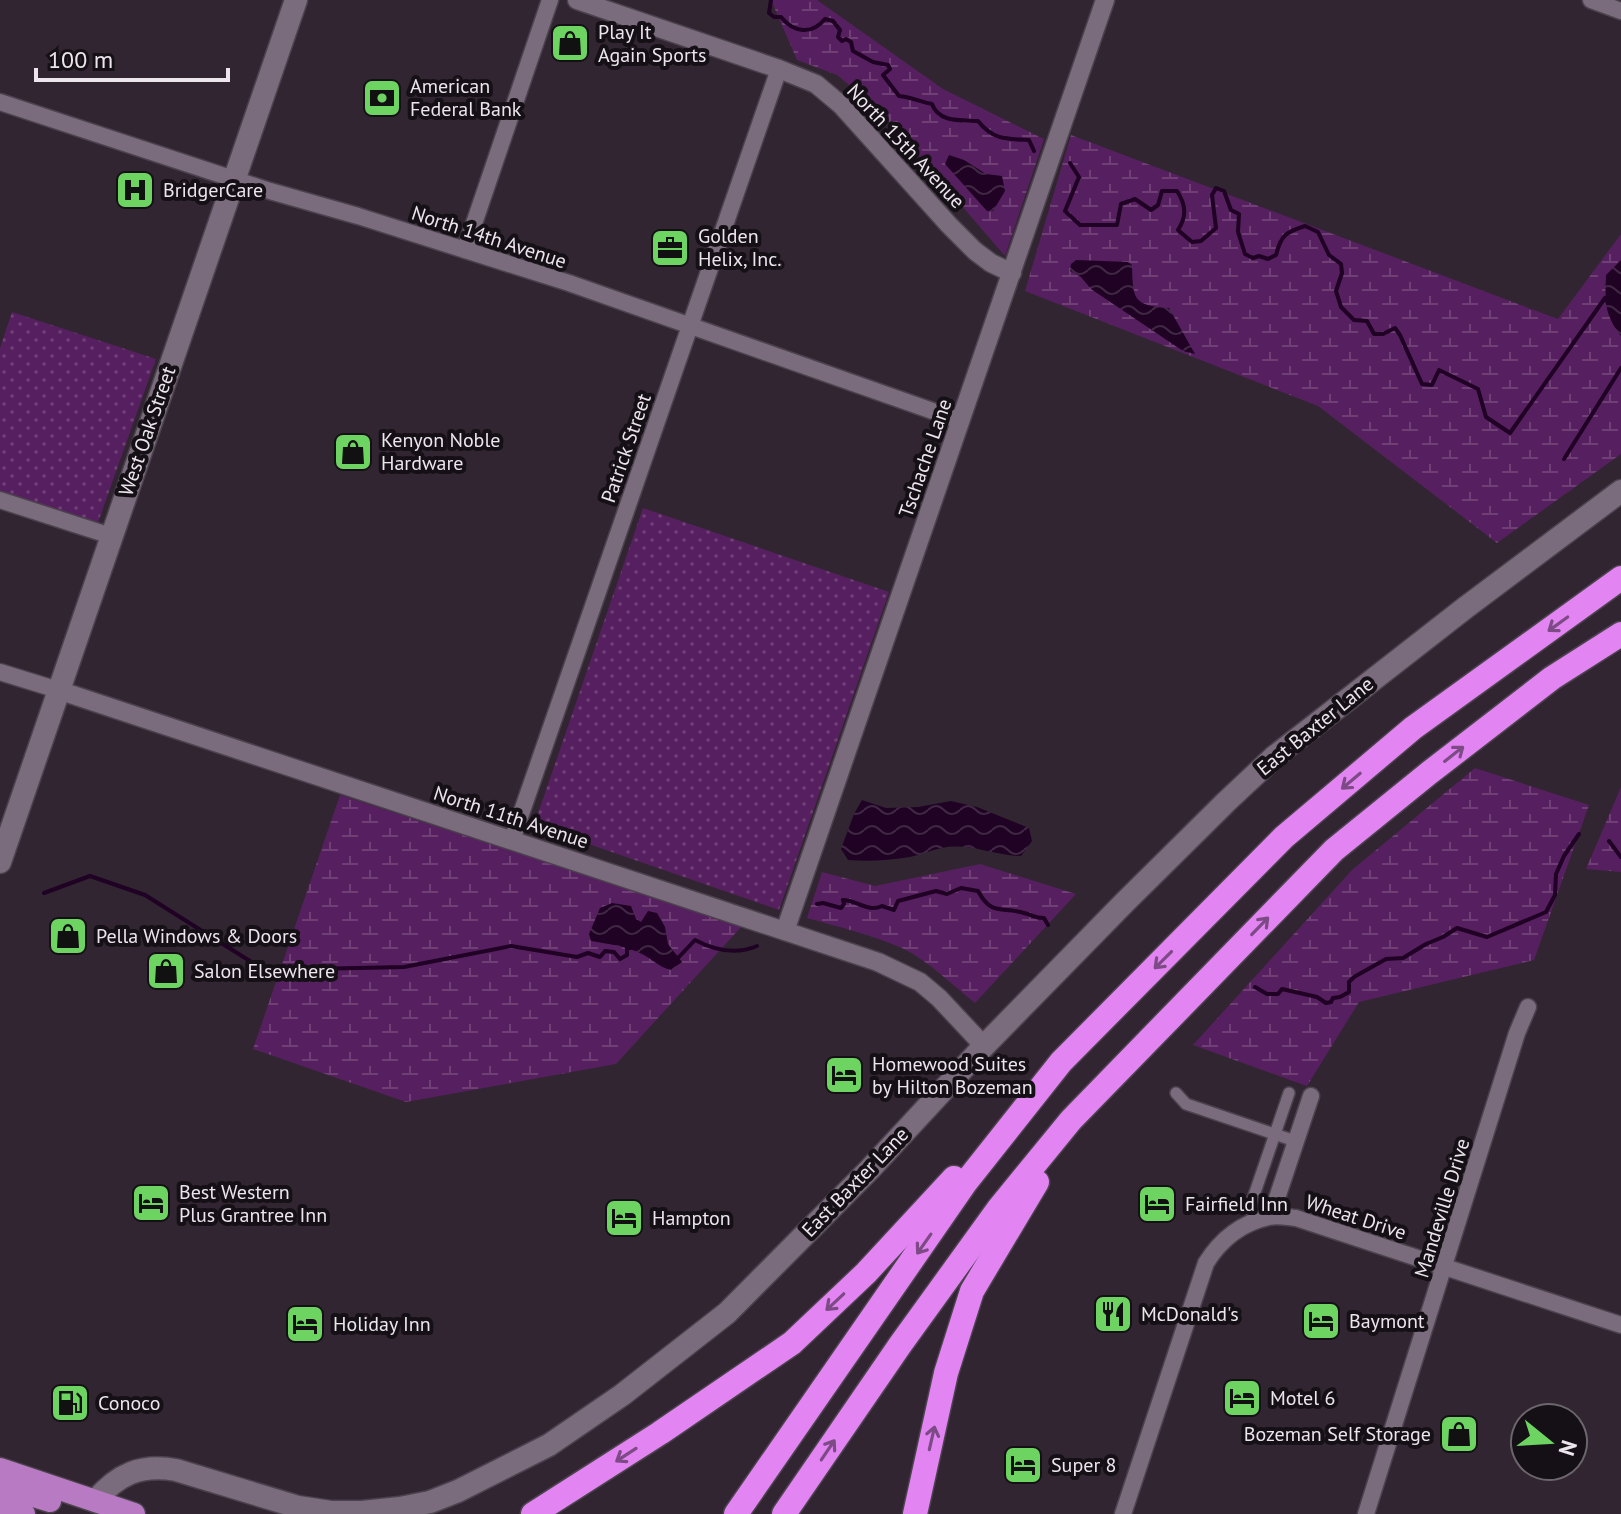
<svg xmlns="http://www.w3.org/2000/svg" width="1621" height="1514" font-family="'PT Sans',sans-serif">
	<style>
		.grass { fill: url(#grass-dots) }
		.wetland { fill: url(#wetland-marsh) }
		.water { fill: url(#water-waves) }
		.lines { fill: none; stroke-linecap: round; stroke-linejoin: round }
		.stream { stroke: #1f0224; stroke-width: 4 }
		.pedestrian-casing { stroke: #4b424d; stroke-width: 14 }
		.minor-casing { stroke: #4b424d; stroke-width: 19 }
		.tertiary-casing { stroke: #4b424d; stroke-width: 21 }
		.secondary-casing { stroke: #4b424d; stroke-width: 25 }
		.primary-casing { stroke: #4b424d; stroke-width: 25 }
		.motorway-casing { stroke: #4b424d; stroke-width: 27 }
		.pedestrian { stroke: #7a6c7c; stroke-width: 11 }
		.minor { stroke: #7a6c7c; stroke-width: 16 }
		.tertiary { stroke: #7a6c7c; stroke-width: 18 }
		.secondary { stroke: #7a6c7c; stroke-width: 22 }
		.primary { stroke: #b87bc3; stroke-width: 22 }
		.motorway { stroke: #e285f2; stroke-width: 24 }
		.oneway { stroke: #7c4a84 }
		.labels { text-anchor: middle; stroke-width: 8; stroke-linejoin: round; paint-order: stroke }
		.poi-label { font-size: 20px; fill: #ede5ee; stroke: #151016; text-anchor: start }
		.street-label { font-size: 20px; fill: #ede5ee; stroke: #151016 }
	</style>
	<defs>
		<pattern id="grass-dots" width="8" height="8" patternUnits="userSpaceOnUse" patternTransform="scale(2)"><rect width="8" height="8" fill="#561f5f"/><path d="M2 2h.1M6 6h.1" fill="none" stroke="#6f3f76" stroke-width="1.8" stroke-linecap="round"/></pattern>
		<pattern id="wetland-marsh" width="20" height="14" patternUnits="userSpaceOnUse" patternTransform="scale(2)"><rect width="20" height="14" fill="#561f5f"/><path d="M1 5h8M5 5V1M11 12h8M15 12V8" fill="none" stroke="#6f3f76"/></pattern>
		<pattern id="water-waves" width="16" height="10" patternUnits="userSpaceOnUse" patternTransform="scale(2)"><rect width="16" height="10" fill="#1f0224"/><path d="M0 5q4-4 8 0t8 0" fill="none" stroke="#402744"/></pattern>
	</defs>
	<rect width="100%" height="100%" fill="#312532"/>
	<g class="grass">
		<polygon points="12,312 156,359 96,528 0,497 0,348"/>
		<polygon points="643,508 889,592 779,910 534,825"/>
	</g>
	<g class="wetland">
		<polygon points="771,0 817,0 943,89 1044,139 1005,256 879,110 837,75 797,60"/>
		<polygon points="1071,135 1558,319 1621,234 1621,454 1497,543 1318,406 1025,291"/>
		<polygon points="1475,768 1589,805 1534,960 1359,1002 1307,1086 1193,1045 1352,870"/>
		<polygon points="1621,787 1621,872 1586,869"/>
		<polygon points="340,795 742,926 616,1064 406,1102 253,1049"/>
		<path d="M980 864 1076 894 975 1003C952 985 930 962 904 949 873 935 839 927 807 918L822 872 875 886Z"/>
	</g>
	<g class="water">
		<polygon points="949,155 964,160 986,174 1002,176 1005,191 993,211 987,211 945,164"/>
		<path d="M1076 260 1128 262 1132 265C1133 298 1132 306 1169 308L1195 354 1183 351 1091 289 1080 276 1070 271 1071 264Z"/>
		<path d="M1621 260V336C1604 314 1605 301 1606 275Z"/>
		<path d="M862 800 886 808 918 807 951 801 977 807 1029 828 1032 841 1021 856C996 856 973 844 947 847 934 849 923 854 910 857 890 860 869 862 848 860L841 849 854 814Z"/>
		<path d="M612 903 631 906 636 919 641 922 648 911 657 913 665 927 668 944 682 962 671 970C657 966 654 960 642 954 626 946 608 944 591 941L589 934 600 908Z"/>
	</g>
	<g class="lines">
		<g class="stream">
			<path d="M771 0 769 13 774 17H781C794 33 812 35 825 19L833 21 840 30 838 37 842 41 846 39 851 42 853 51 873 62 888 65 890 69 883 75 899 96C911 97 920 102 932 104 939 123 961 120 978 121 993 140 1006 139 1029 140L1034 151"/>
			<path d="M1070 163 1079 177 1065 211 1080 225H1117L1121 204 1135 199 1151 210 1158 205 1162 191H1177C1186 205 1187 216 1178 230L1192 242 1201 241 1216 228 1212 195 1216 188 1224 191 1231 210 1239 214 1238 232 1245 254 1253 258 1259 256 1268 259 1276 255C1281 235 1286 232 1305 226L1318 232 1329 255 1341 264 1342 273 1336 291 1341 307 1354 320 1367 321 1374 334H1383L1395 328 1400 335 1422 384 1432 385 1439 370 1478 389 1486 417 1510 433 1605 298 1608 303"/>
			<polyline points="1564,459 1621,368"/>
			<polyline points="1609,841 1621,857"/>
			<polyline points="44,893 90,876 145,895 264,970 404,967 511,946 577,957 588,953 600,957 605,951 614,952 620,959 627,955 627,947 630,948"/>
			<path d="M817 904 823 903 841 908 844 904 843 900C857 900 868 913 882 906L894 910 898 901 936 891 947 894 961 888 978 891C992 917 1002 906 1024 913 1033 915 1034 918 1044 918L1048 925"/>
			<path d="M674 957 678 958 695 940C714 950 736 955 757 946"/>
			<polyline points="1255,987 1267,994 1278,994 1282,989 1317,997 1326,1003 1331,1002 1333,998 1340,997 1349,992 1349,982 1354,977 1386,959 1403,958 1426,944 1443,937 1457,928 1487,937 1546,912 1555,895 1556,874 1564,856 1579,834"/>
		</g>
		<defs>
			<g id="pedestrian">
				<polyline points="1176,1093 1186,1104 1295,1141"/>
				<polyline points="1249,1210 1289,1093"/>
			</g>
			<g id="minor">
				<polyline points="1591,0 1621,11"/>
				<polyline points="0,102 270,191 358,216 569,283 961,421"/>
				<polyline points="465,250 550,0"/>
				<polyline points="0,500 111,536"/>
				<polyline points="0,672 58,690"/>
				<polyline points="512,840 779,69"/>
				<polyline points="1271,1216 1311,1096"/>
				<path d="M1123 1514 1206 1263C1221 1239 1241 1223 1269 1217 1277 1215 1287 1217 1296 1218L1621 1325"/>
				<polyline points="1366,1514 1517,1033 1528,1007"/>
			</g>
			<g id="tertiary">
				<polyline points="577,0 779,69 816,84 841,105 949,225 975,251 991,263 1012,273"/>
				<polyline points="58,690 878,962 920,982 939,998 984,1046"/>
				<polyline points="785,931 1105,0"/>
			</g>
			<g id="secondary">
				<polyline points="0,862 296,0"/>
				<path d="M95 1501C118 1474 140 1464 176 1470L298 1507 331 1512H362L400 1508 430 1502 458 1491 549 1445 622 1395 727 1313 870 1169 984 1046 1124 903 1226 802 1274 757 1465 608 1621 491"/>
			</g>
			<g id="primary">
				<polyline points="0,1469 134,1514"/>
				<polyline points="0,1491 27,1494 50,1501"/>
				<polyline points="0,1506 24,1514"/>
			</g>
			<g id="motorway">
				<polyline points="533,1514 660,1433 792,1343 866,1273 954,1178"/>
				<polyline points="736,1514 966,1182 1061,1062 1284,837 1413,728 1621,578"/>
				<polyline points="784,1514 900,1345 999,1208 1071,1120 1334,850 1429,773 1552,678 1621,634"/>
				<polyline points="915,1514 946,1373 972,1291 1037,1182"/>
			</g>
		</defs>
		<use href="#pedestrian" class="pedestrian-casing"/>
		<use href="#minor" class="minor-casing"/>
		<use href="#tertiary" class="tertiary-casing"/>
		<use href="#secondary" class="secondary-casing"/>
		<use href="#primary" class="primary-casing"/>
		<use href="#motorway" class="motorway-casing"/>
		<use href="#pedestrian" class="pedestrian"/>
		<use href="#minor" class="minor"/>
		<use href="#tertiary" class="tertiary"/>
		<use href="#secondary" class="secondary"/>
		<use href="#primary" class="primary"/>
		<use href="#motorway" class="motorway"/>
	</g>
	<defs><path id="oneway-shaft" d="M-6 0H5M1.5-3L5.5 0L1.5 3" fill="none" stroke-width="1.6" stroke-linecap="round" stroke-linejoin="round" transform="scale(2)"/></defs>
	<g class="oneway">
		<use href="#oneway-shaft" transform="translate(1558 624) rotate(144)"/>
		<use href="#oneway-shaft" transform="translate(1454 754) rotate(-38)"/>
		<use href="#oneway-shaft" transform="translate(1351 781) rotate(140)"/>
		<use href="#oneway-shaft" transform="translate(1260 926) rotate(-46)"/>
		<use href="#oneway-shaft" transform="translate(1163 960) rotate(135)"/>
		<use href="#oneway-shaft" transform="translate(924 1244) rotate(125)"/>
		<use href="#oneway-shaft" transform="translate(835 1302) rotate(137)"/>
		<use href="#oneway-shaft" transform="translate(932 1438) rotate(-77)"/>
		<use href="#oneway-shaft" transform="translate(828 1450) rotate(-56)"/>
		<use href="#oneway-shaft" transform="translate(626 1455) rotate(147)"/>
	</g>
	<defs>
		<symbol id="shop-square" viewBox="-11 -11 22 22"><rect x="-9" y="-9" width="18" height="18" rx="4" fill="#6dd361" stroke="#151016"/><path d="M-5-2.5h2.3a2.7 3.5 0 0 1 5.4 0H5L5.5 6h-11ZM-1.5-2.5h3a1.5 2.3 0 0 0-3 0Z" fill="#111"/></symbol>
		<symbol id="bank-square" viewBox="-11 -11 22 22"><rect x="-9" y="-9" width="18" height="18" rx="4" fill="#6dd361" stroke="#151016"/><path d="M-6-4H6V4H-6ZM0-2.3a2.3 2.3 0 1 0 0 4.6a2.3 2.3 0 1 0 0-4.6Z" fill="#111"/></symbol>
		<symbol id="hospital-square" viewBox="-11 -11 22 22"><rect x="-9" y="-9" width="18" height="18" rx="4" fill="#6dd361" stroke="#151016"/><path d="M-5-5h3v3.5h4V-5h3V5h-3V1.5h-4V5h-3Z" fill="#111"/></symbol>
		<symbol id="office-square" viewBox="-11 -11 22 22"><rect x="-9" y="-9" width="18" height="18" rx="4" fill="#6dd361" stroke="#151016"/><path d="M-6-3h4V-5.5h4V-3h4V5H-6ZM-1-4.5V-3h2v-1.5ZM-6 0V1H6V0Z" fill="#111"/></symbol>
		<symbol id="hotel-square" viewBox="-11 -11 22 22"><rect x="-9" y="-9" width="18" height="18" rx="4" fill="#6dd361" stroke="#151016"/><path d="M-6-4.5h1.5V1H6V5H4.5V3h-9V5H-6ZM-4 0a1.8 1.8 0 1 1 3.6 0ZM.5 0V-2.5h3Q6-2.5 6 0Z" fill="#111"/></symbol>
		<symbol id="restaurant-square" viewBox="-11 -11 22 22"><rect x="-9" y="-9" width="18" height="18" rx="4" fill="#6dd361" stroke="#151016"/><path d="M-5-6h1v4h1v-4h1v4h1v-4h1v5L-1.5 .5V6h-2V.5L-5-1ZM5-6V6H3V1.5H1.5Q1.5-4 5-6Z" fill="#111"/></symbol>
		<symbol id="fuel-square" viewBox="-11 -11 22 22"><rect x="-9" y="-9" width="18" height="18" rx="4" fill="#6dd361" stroke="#151016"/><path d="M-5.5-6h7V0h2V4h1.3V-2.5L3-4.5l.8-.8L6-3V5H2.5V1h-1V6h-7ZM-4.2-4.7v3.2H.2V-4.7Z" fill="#111"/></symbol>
	</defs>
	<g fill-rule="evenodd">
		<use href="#shop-square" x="548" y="21" width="44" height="44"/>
		<use href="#bank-square" x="360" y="76" width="44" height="44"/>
		<use href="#hospital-square" x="113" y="168" width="44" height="44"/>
		<use href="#office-square" x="648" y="226" width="44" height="44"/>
		<use href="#shop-square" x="331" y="430" width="44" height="44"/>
		<use href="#shop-square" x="46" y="914" width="44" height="44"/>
		<use href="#shop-square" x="144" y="949" width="44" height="44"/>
		<use href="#hotel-square" x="822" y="1053" width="44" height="44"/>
		<use href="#hotel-square" x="129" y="1181" width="44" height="44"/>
		<use href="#hotel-square" x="1135" y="1182" width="44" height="44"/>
		<use href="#hotel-square" x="602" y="1196" width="44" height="44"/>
		<use href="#restaurant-square" x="1091" y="1292" width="44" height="44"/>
		<use href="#hotel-square" x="1299" y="1299" width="44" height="44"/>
		<use href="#hotel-square" x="283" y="1302" width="44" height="44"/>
		<use href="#hotel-square" x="1220" y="1376" width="44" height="44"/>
		<use href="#fuel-square" x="48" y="1381" width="44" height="44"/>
		<use href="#shop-square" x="1437" y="1412" width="44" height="44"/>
		<use href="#hotel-square" x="1001" y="1443" width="44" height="44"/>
	</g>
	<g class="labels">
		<g class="poi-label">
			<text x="598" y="39">Play It<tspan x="598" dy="23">Again Sports</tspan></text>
			<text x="410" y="93">American<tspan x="410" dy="23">Federal Bank</tspan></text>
			<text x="163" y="197">BridgerCare</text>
			<text x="698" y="243">Golden<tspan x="698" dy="23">Helix, Inc.</tspan></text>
			<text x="381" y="447">Kenyon Noble<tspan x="381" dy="23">Hardware</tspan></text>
			<text x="96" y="943">Pella Windows &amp; Doors</text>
			<text x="194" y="978">Salon Elsewhere</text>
			<text x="872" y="1071">Homewood Suites<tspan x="872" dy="23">by Hilton Bozeman</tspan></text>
			<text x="179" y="1199">Best Western<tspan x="179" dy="23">Plus Grantree Inn</tspan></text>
			<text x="1185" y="1211">Fairfield Inn</text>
			<text x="652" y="1225">Hampton</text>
			<text x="1141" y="1321">McDonald's</text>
			<text x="1349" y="1328">Baymont</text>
			<text x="333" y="1331">Holiday Inn</text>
			<text x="1270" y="1405">Motel 6</text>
			<text x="98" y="1410">Conoco</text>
			<text x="1431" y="1441" text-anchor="end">Bozeman Self Storage</text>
			<text x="1051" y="1472">Super 8</text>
		</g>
		<g class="street-label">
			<text transform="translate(906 146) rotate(47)" y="7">North 15th Avenue</text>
			<text transform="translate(489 237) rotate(18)" y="7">North 14th Avenue</text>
			<text transform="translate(147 431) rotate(-71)" y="7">West Oak Street</text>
			<text transform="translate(626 448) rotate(-71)" y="7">Patrick Street</text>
			<text transform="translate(925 458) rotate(-71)" y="7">Tschache Lane</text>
			<text transform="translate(1315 726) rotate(-39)" y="7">East Baxter Lane</text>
			<text transform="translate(511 817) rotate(18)" y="7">North 11th Avenue</text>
			<text transform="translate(855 1182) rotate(-46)" y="7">East Baxter Lane</text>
			<text transform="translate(1442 1208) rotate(-73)" y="7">Mandeville Drive</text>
			<text transform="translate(1356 1217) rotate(18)" y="7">Wheat Drive</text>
		</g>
	</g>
	<g transform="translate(1549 1442) rotate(108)"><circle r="38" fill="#151016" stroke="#6b656c" stroke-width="2"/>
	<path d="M0-6L14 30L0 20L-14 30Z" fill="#6dd361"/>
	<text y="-12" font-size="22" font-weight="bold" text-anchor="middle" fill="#ede5ee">N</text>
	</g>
	<path d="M36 68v12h192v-12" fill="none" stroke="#ede5ee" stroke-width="4"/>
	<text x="48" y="68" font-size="24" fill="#ede5ee" stroke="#151016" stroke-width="6" paint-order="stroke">100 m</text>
</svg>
